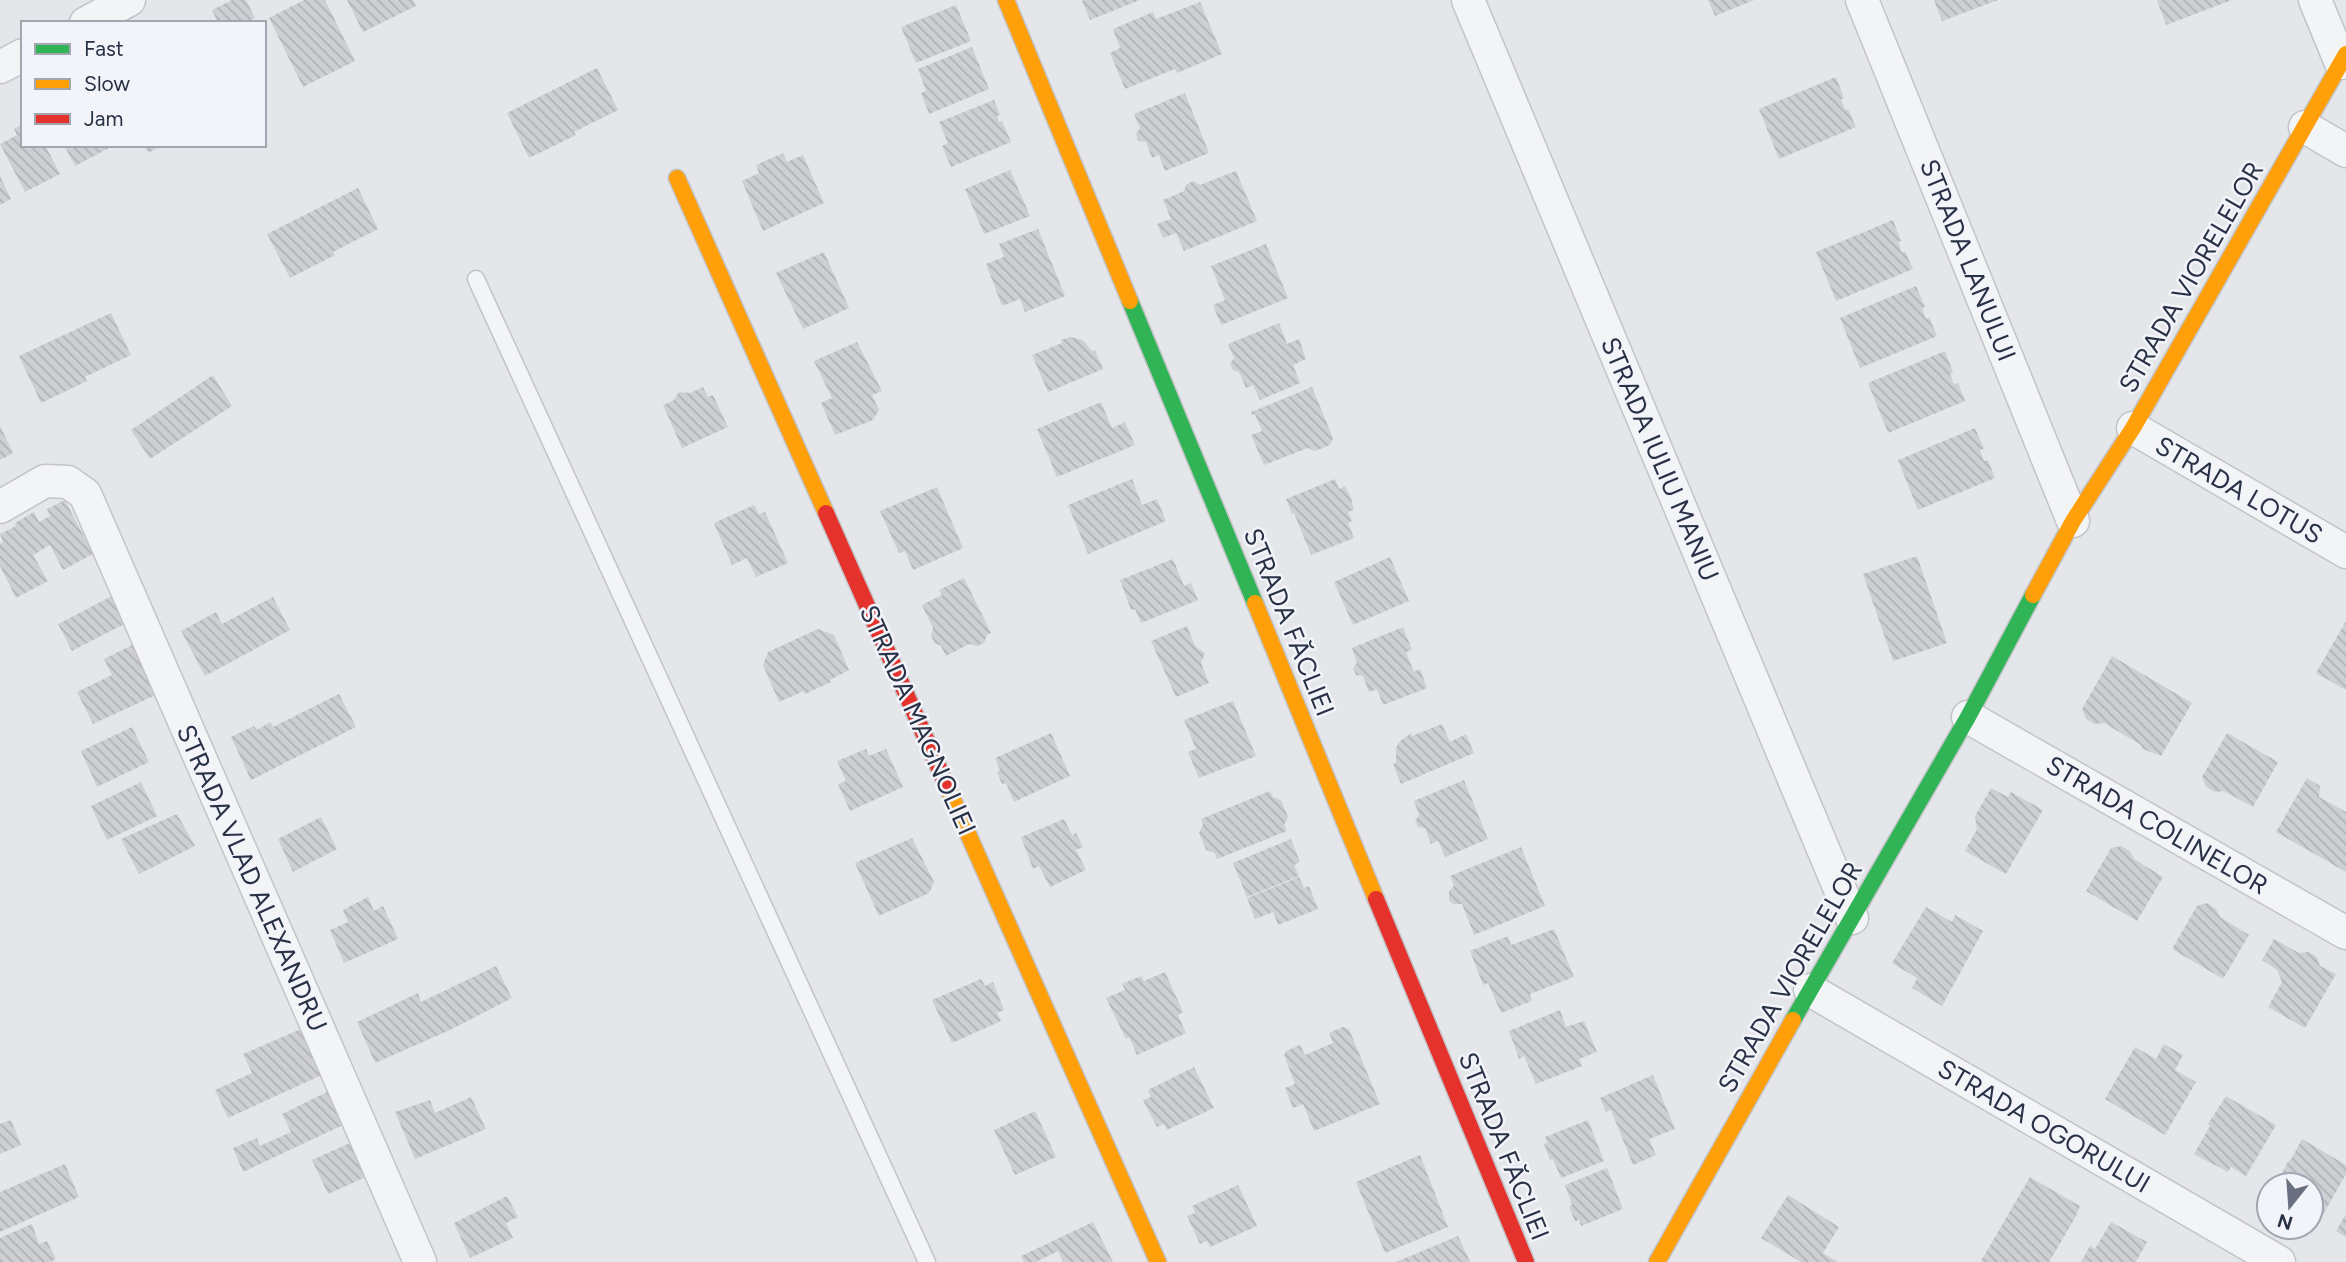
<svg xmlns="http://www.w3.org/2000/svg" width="2346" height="1262" font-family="Figtree,sans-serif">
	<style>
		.building { fill: url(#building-back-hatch) }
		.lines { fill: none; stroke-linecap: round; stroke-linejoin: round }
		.lane-casing { stroke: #c2c4c8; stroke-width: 19 }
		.street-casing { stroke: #c2c4c8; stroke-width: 35 }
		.fast-casing { stroke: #c2c4c8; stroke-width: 19 }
		.slow-casing { stroke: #c2c4c8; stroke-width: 19 }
		.jam-casing { stroke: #c2c4c8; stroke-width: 19 }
		.lane { stroke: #f3f4f6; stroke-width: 16 }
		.street { stroke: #f3f4f6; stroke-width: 32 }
		.fast { stroke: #30b455; stroke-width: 16 }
		.slow { stroke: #ff9f0a; stroke-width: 16 }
		.jam { stroke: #e5322d; stroke-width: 16 }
		.labels { text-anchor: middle; stroke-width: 5; stroke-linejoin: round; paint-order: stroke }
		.street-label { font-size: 26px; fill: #283145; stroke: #f2f4f9 }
	</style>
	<defs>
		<pattern id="building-back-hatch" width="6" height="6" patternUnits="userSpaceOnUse" patternTransform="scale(1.75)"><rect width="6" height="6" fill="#cecfd3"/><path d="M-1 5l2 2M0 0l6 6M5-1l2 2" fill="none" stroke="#b1b2b6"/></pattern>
	</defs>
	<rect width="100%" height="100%" fill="#e4e6ea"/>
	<g class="building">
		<polygon points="232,0 246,0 255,18 249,21 250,23 218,23 212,10"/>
		<polygon points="304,0 325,0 355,61 303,87 269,18"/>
		<polygon points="347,0 413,0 416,6 363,32"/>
		<polygon points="1084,0 1140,0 1090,20 1082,1"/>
		<polygon points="1708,0 1754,0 1715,16"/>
		<polygon points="1934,0 1998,0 1942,21"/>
		<polygon points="2157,0 2232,0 2166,25"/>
		<polygon points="1200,2 1222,54 1177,73 1175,69 1125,89 1110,53 1120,48 1113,29 1153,12 1156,19"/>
		<polygon points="956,5 971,41 916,63 901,27"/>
		<polygon points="972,47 989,89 929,114 921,93 926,91 918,69"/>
		<polygon points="597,68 618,110 574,132 576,135 529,158 507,113"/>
		<polygon points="1836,77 1844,98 1841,99 1845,110 1848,109 1856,127 1779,159 1759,109"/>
		<polygon points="1185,93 1209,153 1165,171 1159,155 1152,158 1146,142 1138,141 1136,134 1140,128 1134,114"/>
		<polygon points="994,100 1000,115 997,116 999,122 1002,121 1011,142 951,167 942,146 948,143 939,122"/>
		<polygon points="23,124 23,145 45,145 60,174 25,192 0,144 17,135 14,129"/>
		<polygon points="64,145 108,145 109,148 75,166"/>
		<polygon points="144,145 163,145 148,153"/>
		<polygon points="783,153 787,162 803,155 824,203 763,231 742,181 759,173 756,165"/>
		<polygon points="1010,170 1030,216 984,234 965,189"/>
		<polygon points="1236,171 1257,221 1184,251 1176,233 1163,238 1157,224 1171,219 1163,200 1184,191 1186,185 1193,181 1200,185"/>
		<polygon points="0,176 11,199 0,205"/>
		<polygon points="358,188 378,229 333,252 335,255 290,278 267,234"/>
		<polygon points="1893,220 1901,241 1898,242 1902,253 1905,251 1913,269 1836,301 1816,252"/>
		<polygon points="1038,229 1065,296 1025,312 1020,299 1002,306 986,264 1004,257 999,244"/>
		<polygon points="1266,244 1288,298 1221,325 1213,305 1225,300 1211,266"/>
		<polygon points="824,252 849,308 803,329 776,273"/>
		<polygon points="1916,286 1925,307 1922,308 1926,319 1929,317 1937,336 1860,368 1840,318"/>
		<polygon points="111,313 131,355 85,377 87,381 41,403 19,356"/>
		<polygon points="1279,323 1287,344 1299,339 1306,359 1293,365 1300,383 1260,400 1253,385 1246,388 1239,372 1233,370 1230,364 1234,358 1228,344"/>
		<polygon points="1070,337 1083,340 1092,351 1095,350 1103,369 1048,392 1032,355 1062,343 1061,340"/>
		<polygon points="857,342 882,391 872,395 879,410 873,420 835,435 821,403 832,398 814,361"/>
		<polygon points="1945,351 1953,372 1950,374 1954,384 1958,383 1965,401 1888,433 1868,383"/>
		<polygon points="213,375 232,406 150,459 131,430"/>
		<polygon points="703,387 708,397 713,395 728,427 682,448 663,405 673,401 679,392 690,393"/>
		<polygon points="1312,387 1333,438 1330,445 1315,451 1308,448 1264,465 1251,435 1262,431 1255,414 1252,415 1251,412"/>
		<polygon points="1101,402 1112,428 1125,422 1135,445 1057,477 1037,429"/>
		<polygon points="0,426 13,453 0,460"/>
		<polygon points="1975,428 1984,449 1980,450 1984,461 1988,460 1995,478 1918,510 1898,460"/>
		<polygon points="1132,479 1142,505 1157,499 1166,521 1088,554 1068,505"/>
		<polygon points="1335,479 1339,489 1345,486 1351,498 1354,510 1348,512 1352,521 1348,523 1354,538 1311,555 1294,513 1292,514 1286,499"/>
		<polygon points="937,487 963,548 913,570 905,551 899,553 880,511"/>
		<polygon points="65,500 93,554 63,570 50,545 33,555 48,581 16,598 0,566 0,544 3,542 0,534 16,526 15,523 34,512 39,522 50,516 47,509"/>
		<polygon points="754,505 759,514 765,512 788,563 756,577 747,558 732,565 714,523"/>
		<polygon points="1917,556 1947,643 1893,661 1863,574"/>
		<polygon points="1390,557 1409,601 1353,625 1334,582"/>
		<polygon points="1173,559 1184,586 1191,583 1198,600 1141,623 1135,609 1131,610 1120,580"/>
		<polygon points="964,578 991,633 987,635 984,643 977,646 969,644 946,656 941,646 935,643 931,636 933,628 922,605 942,595 939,590"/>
		<polygon points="114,595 128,622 72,651 58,624"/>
		<polygon points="273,597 290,630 205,676 181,631 216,612 222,624"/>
		<polygon points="2346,621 2346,690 2316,673"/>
		<polygon points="1187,626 1195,646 1205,653 1201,663 1209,683 1176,697 1151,641"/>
		<polygon points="1403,627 1412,650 1406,652 1414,672 1420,669 1427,688 1383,705 1377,689 1369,692 1363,676 1356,675 1353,668 1357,663 1352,648"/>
		<polygon points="818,629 834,635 849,670 830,680 831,682 805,694 804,691 779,702 763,665 768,652"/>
		<polygon points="136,643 160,693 93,724 77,692 112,675 104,659"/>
		<polygon points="2112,656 2192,703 2161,756 2143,749 2141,745 2104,723 2095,724 2086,719 2082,709"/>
		<polygon points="339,694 356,727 251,780 231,737 254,726 257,730 270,722 273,727"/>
		<polygon points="1233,701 1256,756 1199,778 1188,752 1196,749 1184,720"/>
		<polygon points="1442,724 1450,742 1466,734 1474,753 1401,784 1393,764 1396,763 1396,748 1399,742 1411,733 1412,736"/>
		<polygon points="132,727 149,762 97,787 81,751"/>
		<polygon points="1051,733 1070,776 1014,802 1006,783 1002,784 997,772 1000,770 995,758"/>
		<polygon points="2227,733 2278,762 2253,807 2224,791 2215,792 2206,787 2202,777"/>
		<polygon points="866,749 869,756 886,749 903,787 850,811 838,784 846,781 837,761"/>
		<polygon points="2307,778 2320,786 2319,797 2346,812 2346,872 2276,832"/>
		<polygon points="1464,780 1488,839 1445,857 1438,841 1431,844 1425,828 1418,827 1415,821 1419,815 1414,801"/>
		<polygon points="141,782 157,816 107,840 91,806"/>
		<polygon points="1991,788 2008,797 2011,792 2043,810 2006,874 1965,851 1977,829 1975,816"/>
		<polygon points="1270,791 1273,797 1281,800 1288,817 1284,825 1287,831 1217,859 1215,853 1206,850 1199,833 1203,825 1201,819"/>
		<polygon points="177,814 195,846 139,874 121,839"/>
		<polygon points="321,817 337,849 293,872 278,839"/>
		<polygon points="1064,819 1072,835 1076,833 1083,847 1076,850 1086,870 1050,887 1039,866 1033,869 1021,837"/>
		<polygon points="912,838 934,882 929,893 879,916 855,863"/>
		<polygon points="1291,839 1300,862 1294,865 1299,876 1247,897 1233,863"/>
		<polygon points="2121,846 2130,851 2134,859 2163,877 2137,921 2086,891 2111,848"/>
		<polygon points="1521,847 1545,906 1474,935 1462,904 1453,904 1449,900 1449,891 1454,886 1450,876"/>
		<polygon points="1299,877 1304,888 1309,886 1318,909 1278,925 1273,912 1255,919 1247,898"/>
		<polygon points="368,897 374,911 383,906 398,939 344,963 330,930 348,922 343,910"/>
		<polygon points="2207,903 2216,909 2220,917 2249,935 2223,979 2172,949 2197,906"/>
		<polygon points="1926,907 1952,922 1955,915 1983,931 1942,1006 1912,988 1917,978 1892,963"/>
		<polygon points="1554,929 1574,977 1530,994 1532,1001 1501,1013 1488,983 1483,985 1470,951 1508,936 1511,945"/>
		<polygon points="2274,939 2299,953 2309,952 2317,957 2320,966 2336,974 2305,1028 2268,1007 2282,982 2277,970 2262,960"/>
		<polygon points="496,966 512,998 450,1030 375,1063 357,1022 418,993 421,1002"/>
		<polygon points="1165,972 1183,1012 1178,1015 1186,1033 1137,1055 1129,1037 1126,1039 1106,998 1125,990 1122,984 1141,976 1144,981"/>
		<polygon points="981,979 985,986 993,982 1004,1010 997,1013 1001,1021 952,1043 932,1000"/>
		<polygon points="1560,1010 1566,1027 1584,1021 1597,1052 1579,1059 1582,1066 1536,1084 1524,1056 1519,1059 1509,1031"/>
		<polygon points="1343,1027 1349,1029 1380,1104 1314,1131 1303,1104 1293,1108 1285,1088 1295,1084 1284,1055 1286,1051 1300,1045 1305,1055 1333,1043 1329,1033"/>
		<polygon points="301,1029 322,1075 228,1118 215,1090 252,1073 243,1054"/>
		<polygon points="2164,1044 2183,1055 2175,1070 2196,1082 2165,1135 2105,1099 2135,1047 2156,1059"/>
		<polygon points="1194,1067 1214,1108 1167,1130 1164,1124 1157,1127 1143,1100 1151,1097 1148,1090"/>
		<polygon points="1653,1075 1675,1129 1649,1139 1656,1155 1633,1165 1611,1110 1606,1112 1600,1098"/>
		<polygon points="329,1091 343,1125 243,1172 233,1148 257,1138 260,1146 291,1132 282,1114"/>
		<polygon points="2226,1096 2276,1125 2246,1176 2231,1167 2228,1172 2194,1154 2210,1126 2208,1124"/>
		<polygon points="471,1097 486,1129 415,1159 395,1112 430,1100 435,1113"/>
		<polygon points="1035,1111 1056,1157 1015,1175 994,1130"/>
		<polygon points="11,1120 21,1145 0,1154 0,1124"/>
		<polygon points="1588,1120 1604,1161 1561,1178 1553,1159 1550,1160 1544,1144 1547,1143 1545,1137"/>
		<polygon points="2302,1139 2346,1165 2346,1174 2319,1222 2311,1217 2311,1185 2277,1185 2287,1163 2292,1158"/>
		<polygon points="350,1143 366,1177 328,1194 312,1160"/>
		<polygon points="1420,1155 1448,1227 1385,1253 1356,1182"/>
		<polygon points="65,1164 79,1197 0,1232 0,1192"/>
		<polygon points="1607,1168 1623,1209 1581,1226 1579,1219 1575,1222 1569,1206 1572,1205 1565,1185"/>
		<polygon points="2030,1177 2080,1206 2075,1218 2049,1262 1983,1262 1981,1261"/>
		<polygon points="1238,1185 1257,1226 1210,1247 1207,1241 1200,1244 1187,1216 1195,1213 1192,1206"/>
		<polygon points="1788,1195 1839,1227 1823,1253 1838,1262 1801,1262 1761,1238"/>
		<polygon points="507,1196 518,1217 506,1223 513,1238 470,1258 454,1223"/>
		<polygon points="2346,1214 2346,1237 2336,1231"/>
		<polygon points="1093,1222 1113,1262 1063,1262 1058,1251 1036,1262 1024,1262 1021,1256"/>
		<polygon points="2111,1222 2147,1242 2136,1262 2081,1262 2090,1246 2095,1249"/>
		<polygon points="32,1224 39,1244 47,1241 56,1259 51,1262 0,1262 0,1238"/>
		<polygon points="1458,1236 1470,1262 1396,1262"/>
	</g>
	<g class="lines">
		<defs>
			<polyline id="lane" points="476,279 927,1262"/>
			<g id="street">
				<polyline points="1468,0 1852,918"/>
				<polyline points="1862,0 2073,521"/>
				<polyline points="2315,0 2341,63"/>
				<polyline points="86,23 129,0"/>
				<polyline points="0,67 23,55"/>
				<polyline points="2305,127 2346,151"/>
				<polyline points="2133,428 2346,552"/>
				<polyline points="0,507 45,481 68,482 85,494 420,1262"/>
				<polyline points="1968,717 2346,933"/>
				<polyline points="1810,990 2279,1262"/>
			</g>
			<g id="fast">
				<polyline points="1130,301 1255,603"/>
				<polyline points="1793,1020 1968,717 2033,595"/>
			</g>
			<g id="slow">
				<polyline points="1006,0 1130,301"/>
				<polyline points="677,178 826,513"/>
				<polyline points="2033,595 2073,521 2133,428 2346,54"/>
				<polyline points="1255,603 1376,899"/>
				<polyline points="945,782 1158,1262"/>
				<polyline points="1657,1262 1793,1020"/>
			</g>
			<g id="jam">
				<polyline points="826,513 945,782"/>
				<polyline points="1376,899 1526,1262"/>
			</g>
		</defs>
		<use href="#lane" class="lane-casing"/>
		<use href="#street" class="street-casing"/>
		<use href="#fast" class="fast-casing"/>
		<use href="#slow" class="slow-casing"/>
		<use href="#jam" class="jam-casing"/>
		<use href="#lane" class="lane"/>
		<use href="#street" class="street"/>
		<use href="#fast" class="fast"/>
		<use href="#slow" class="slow"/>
		<use href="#jam" class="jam"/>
	</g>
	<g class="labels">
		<g class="street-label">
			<text transform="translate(1968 260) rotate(68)" y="9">STRADA LANULUI</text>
			<text transform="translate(2191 277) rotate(-60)" y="9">STRADA VIORELELOR</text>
			<text transform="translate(1660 459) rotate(67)" y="9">STRADA IULIU MANIU</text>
			<text transform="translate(2239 490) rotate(30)" y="9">STRADA LOTUS</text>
			<text transform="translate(1289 622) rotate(68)" y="9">STRADA FĂCLIEI</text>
			<text transform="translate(918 720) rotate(66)" y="9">STRADA MAGNOLIEI</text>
			<text transform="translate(2157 825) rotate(30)" y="9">STRADA COLINELOR</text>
			<text transform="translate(252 878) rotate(66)" y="9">STRADA VLAD ALEXANDRU</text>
			<text transform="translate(1790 977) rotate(-60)" y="9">STRADA VIORELELOR</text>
			<text transform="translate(2044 1126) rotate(30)" y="9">STRADA OGORULUI</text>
			<text transform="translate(1504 1146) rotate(68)" y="9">STRADA FĂCLIEI</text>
		</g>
	</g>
	<rect x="21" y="21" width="245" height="126" fill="#f2f4f9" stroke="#a1a6b1" stroke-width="2"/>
	<rect x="35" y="44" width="35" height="10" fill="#30b455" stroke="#a1a6b1" stroke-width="2"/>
	<text x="84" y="56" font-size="21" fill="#283145">Fast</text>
	<rect x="35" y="79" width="35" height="10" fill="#ff9f0a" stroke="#a1a6b1" stroke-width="2"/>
	<text x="84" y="91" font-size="21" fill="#283145">Slow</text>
	<rect x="35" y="114" width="35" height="10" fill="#e5322d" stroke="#a1a6b1" stroke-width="2"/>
	<text x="84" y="126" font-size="21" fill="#283145">Jam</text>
	<g transform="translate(2290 1206) rotate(197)"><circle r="33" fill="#f2f4f9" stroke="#a1a6b1" stroke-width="2"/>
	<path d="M0-5L12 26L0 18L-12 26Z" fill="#6a707f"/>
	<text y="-10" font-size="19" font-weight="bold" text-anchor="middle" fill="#283145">N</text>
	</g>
</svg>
